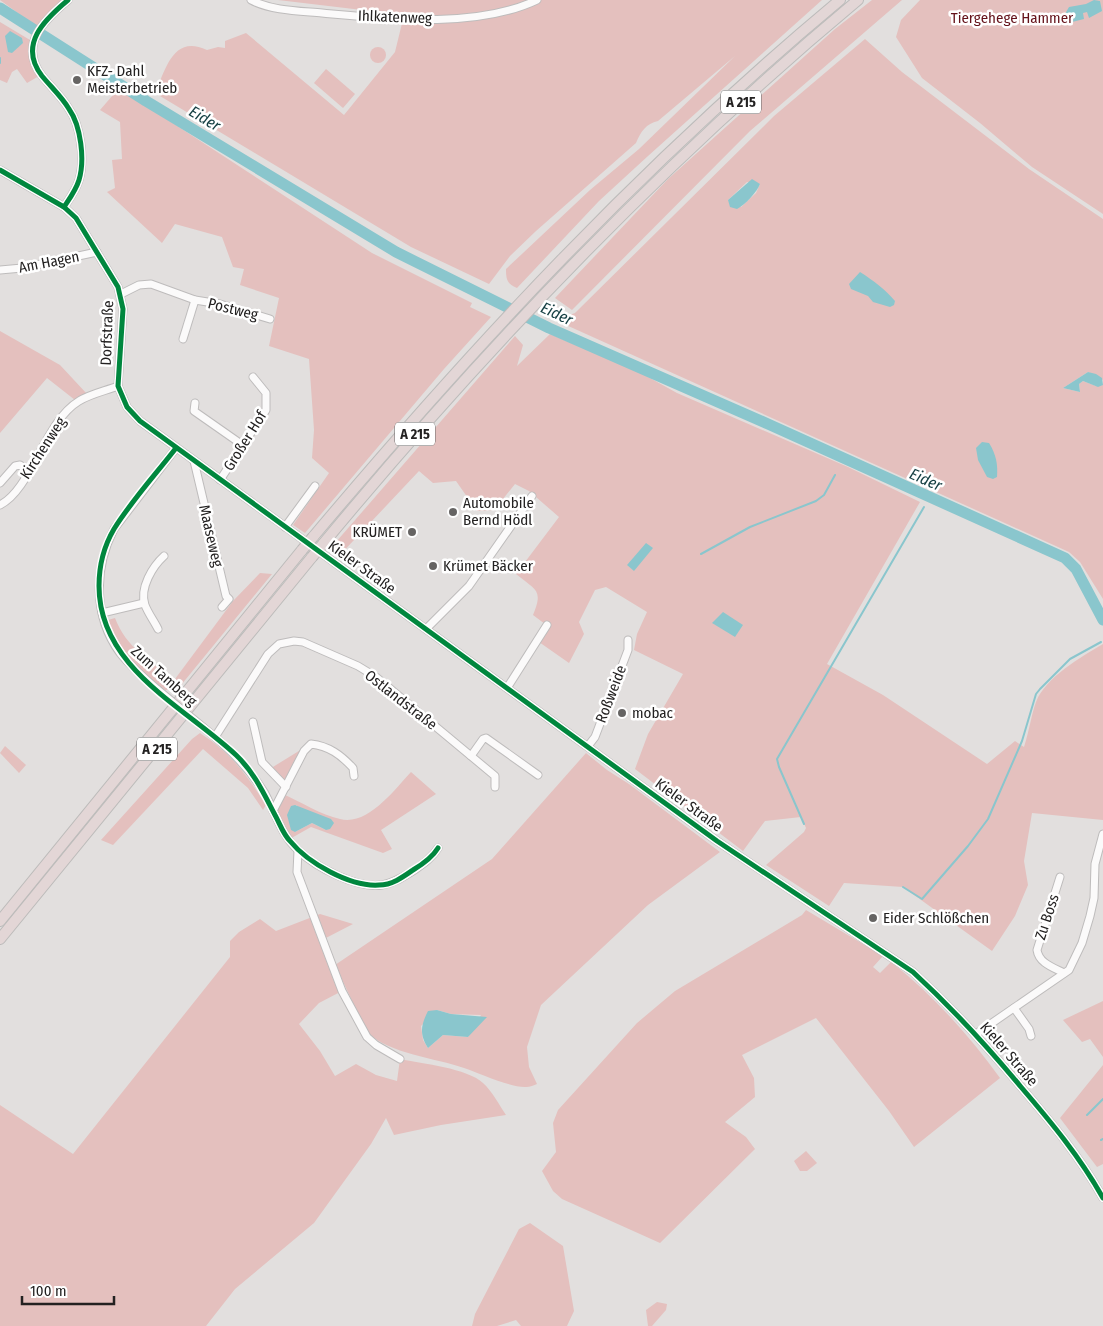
<svg xmlns="http://www.w3.org/2000/svg" width="1103" height="1326" font-family="'Fira Sans Condensed',sans-serif">
	<style>
		.green { fill: #e4c0be; fill-rule: evenodd }
		.water { fill: #8ac6cd }
		.lines { fill: none; stroke-linecap: round; stroke-linejoin: round }
		.stream { stroke: #8ac6cd; stroke-width: 2 }
		.river { stroke: #8ac6cd; stroke-width: 11 }
		.minor-casing { stroke: #bebcbc; stroke-width: 9 }
		.highway-casing { stroke: #bcbbba; stroke-width: 12 }
		.minor { stroke: #fbfafa; stroke-width: 7 }
		.highway { stroke: #e3d6d6; stroke-width: 10 }
		.minor-bridge-casing { stroke: #bebcbc; stroke-width: 9; stroke-linecap: butt }
		.highway-bridge-casing { stroke: #bcbbba; stroke-width: 12; stroke-linecap: butt }
		.minor-bridge { stroke: #fbfafa; stroke-width: 7 }
		.highway-bridge { stroke: #e3d6d6; stroke-width: 10 }
		.cycleway-casing { stroke: #fff; stroke-width: 8 }
		.cycleway { stroke: #00873e; stroke-width: 5 }
		.poi-dot { fill: #666463; stroke: #fff; stroke-width: 2 }
		.labels { text-anchor: middle; stroke-width: 5; stroke-linejoin: round; paint-order: stroke }
		.shield { fill: #fff; stroke: #656464; stroke-width: 1 }
		.shield-label { font-size: 14px; font-weight: bold; fill: #232121 }
		.street-label { font-size: 15px; fill: #232121; stroke: #fff }
		.park-label { font-size: 15px; fill: #64121a; stroke: #fff }
		.poi-label { font-size: 15px; fill: #232121; stroke: #fff; text-anchor: start }
		.water-label { font-size: 16px; font-style: italic; fill: #143e42; stroke: #fff }
	</style>
	<rect width="100%" height="100%" fill="#e2dfde"/>
	<g class="green">
		<polygon points="0,0 62,0 37,27"/>
		<path d="M278 0H822L648 156 599 201 517 288C507 284 506 279 506 269L590 190 639 149 735 56 658 121C646 124 641 131 636 143L536 231 510 256 489 284 411 247 155 93C166 69 173 34 207 50L218 47 225 48V41L246 33 344 115 395 52 404 15Z"/>
		<polygon points="872,0 902,0 750,131 572,310 555,298 668,179 835,29"/>
		<polygon points="920,0 1103,0 1103,214 1032,167 980,123 922,78 896,37 901,20"/>
		<polygon points="0,22 30,40 29,51 39,76 27,83 17,69 12,72 7,83 0,80"/>
		<path d="M865 39 902 72 1029 169 1103 219V380L1088 372 1063 388 1080 392 1079 384 1083 381 1096 386 1103 385V599L1080 562 1069 552 555 320 575 313 774 116ZM747 182 760 184 756 193 741 207 728 200Z"/>
		<circle cx="378" cy="55" r="8"/>
		<polygon points="326,69 355,94 343,108 314,83"/>
		<polygon points="119,88 372,253 472,303 470,307 491,317 444,369 305,533 293,525 329,473 312,458 314,430 309,359 269,346 279,298 240,285 244,269 233,267 222,237 175,224 162,243 107,192 115,188 112,160 122,159 120,122 100,110"/>
		<polygon points="0,331 60,365 87,394 75,400 47,378 0,433"/>
		<path d="M550 334 641 373 677 393 848 467 920 502 827 664 883 695 987 764 1015 741 1024 747C1029 732 1031 716 1036 702 1046 677 1081 657 1103 644V820L1032 813 1024 861 1028 885 1015 916 992 951 903 887 844 883 829 906 766 865 804 832 806 828 801 817 765 821 743 851 635 769 648 734 683 674 634 650 637 634 647 612 606 587 595 590 579 622 584 634 569 663 539 642 545 624 533 615C544 589 535 590 516 574L559 517 529 491 515 484 494 510 477 511 456 481 433 483 419 471 338 557 329 550 515 336 523 345 517 366Z"/>
		<path d="M260 573 272 574 177 690H165C138 673 120 649 108 620L115 618C126 647 150 662 175 679L233 601Z"/>
		<path d="M200 733C231 753 247 775 266 805L263 810 248 788 203 749 113 845 101 840 192 739Z"/>
		<polygon points="5,746 26,765 19,773 0,753"/>
		<polygon points="307,746 286,787 268,770"/>
		<path d="M586 753 607 770 629 784 720 852 648 905 541 1005 527 1047 529 1067 537 1084C534 1085 530 1087 526 1087 511 1088 479 1073 464 1068 436 1058 389 1054 367 1032L335 965 492 859ZM437 1010 451 1014 481 1015 468 1037 443 1035 428 1048 423 1040 421 1026Z"/>
		<path d="M411 772 436 794 381 830 392 849 383 853 311 827 288 840 273 811 283 794C301 802 321 815 340 819 368 826 394 790 411 772ZM296 805 326 830 312 823 295 832Z"/>
		<path d="M806 910 883 956 873 967 880 973 891 962C933 995 969 1035 1000 1078L914 1147 889 1111 816 1018 742 1055 754 1078 755 1097 725 1122 746 1137 755 1149 660 1243 562 1199 553 1191 542 1171 556 1152 553 1123 558 1110 637 1023 675 991 802 915Z"/>
		<path d="M320 914 353 924 322 940 342 991 319 1003 299 1024 320 1051 335 1076 356 1064 376 1075 397 1081 400 1059C423 1064 467 1068 483 1083 493 1092 499 1105 506 1115L441 1125 394 1135 386 1118 371 1144 314 1223 235 1289 206 1326H0V1105L73 1154 230 957V941L239 932 260 919 276 931Z"/>
		<polygon points="1103,1001 1103,1057 1090,1039 1082,1042 1063,1020"/>
		<polygon points="1103,1065 1103,1164 1097,1167 1060,1118"/>
		<polygon points="806,1151 817,1163 807,1171 800,1171 794,1161"/>
		<polygon points="530,1223 563,1246 574,1311 567,1326 521,1326 516,1320 497,1326 472,1326 475,1314 519,1229"/>
		<polygon points="657,1302 667,1304 666,1310 652,1326 648,1326 646,1310"/>
	</g>
	<g class="water">
		<polygon points="1094,0 1100,1 1102,11 1089,18 1087,12 1083,13 1084,19 1068,23 1062,19 1069,7 1086,4"/>
		<polygon points="10,31 22,38 23,43 12,53 8,52 5,36"/>
		<path d="M752 179 760 184C757 192 745 205 737 209L730 207 728 200Z"/>
		<path d="M860 272C874 281 885 289 895 301L894 305 890 307 873 302 868 296 851 289 849 284Z"/>
		<polygon points="1088,372 1096,374 1102,378 1103,385 1098,387 1083,381 1079,384 1080,392 1063,388"/>
		<path d="M982 442 989 443C996 454 998 464 997 477L993 479 987 477 978 460 976 448Z"/>
		<polygon points="646,543 653,548 634,571 627,565"/>
		<polygon points="723,612 743,625 735,637 712,623"/>
		<polygon points="295,805 331,819 334,823 330,829 326,830 312,823 295,832 291,830 287,815 291,806"/>
		<path d="M437 1010 451 1014 487 1017 468 1037 443 1035 428 1048C419 1034 421 1025 428 1011Z"/>
	</g>
	<g class="lines">
		<g class="stream">
			<polyline points="0,12 2,9"/>
			<polyline points="0,58 0,63"/>
			<polyline points="701,554 750,527 816,501 824,495 835,475"/>
			<polyline points="804,824 779,767 777,759 924,507"/>
			<polyline points="903,887 922,899 968,846 988,819 1022,741 1036,694 1040,689 1070,659 1101,642"/>
			<polyline points="1087,1115 1103,1099"/>
			<polyline points="1101,1140 1103,1139"/>
		</g>
		<polyline class="river" points="0,8 146,101 396,252 549,328 768,424 1065,558 1076,569 1103,620"/>
		<defs>
			<g id="minor">
				<path d="M251 0C272 11 300 11 322 13 388 19 476 29 537 0"/>
				<path d="M0 170 64 207 76 218 118 287 123 309 118 386 127 407 140 421 717 841 913 972C952 1008 987 1046 1021 1087 1051 1122 1080 1157 1103 1198"/>
				<path d="M64 207C70 198 76 190 79 180 85 160 81 126 69 109 62 97 51 87 42 76 18 45 44 20 68 0"/>
				<polyline points="0,270 22,268 97,252"/>
				<polyline points="121,294 139,285 151,284 195,300 220,304 270,319"/>
				<polyline points="183,339 195,300"/>
				<polyline points="195,403 194,411 244,446"/>
				<polyline points="194,461 226,596 229,599 222,607"/>
				<polyline points="220,480 266,410 266,393 253,377"/>
				<polyline points="0,483 15,466 20,465 28,472"/>
				<path d="M0 505C32 489 44 422 79 401 90 394 105 391 118 386"/>
				<polyline points="285,527 315,486"/>
				<polyline points="102,613 144,603"/>
				<path d="M158 629C154 621 148 613 145 605 139 588 153 566 164 556"/>
				<polyline points="426,629 469,586 532,496"/>
				<polyline points="507,688 547,625"/>
				<path d="M158 690C144 678 131 667 120 653 93 616 94 568 114 529L176 448"/>
				<polyline points="253,722 262,762 286,787"/>
				<path d="M204 728C228 747 248 766 264 792 275 812 281 835 299 851 316 867 357 889 382 885 394 883 403 877 413 871 423 864 432 858 438 848"/>
				<polyline points="215,737 268,654 279,644 294,641 303,642 358,666 376,677 495,776 495,787"/>
				<polyline points="588,746 595,737 628,650 628,640"/>
				<polyline points="471,756 483,739 486,738 538,775"/>
				<path d="M273 811 304 751 311 744C329 746 341 755 353 768L354 776"/>
				<polyline points="298,851 297,872 342,991 367,1037 376,1045 400,1059"/>
				<path d="M1060 877 1037 950C1039 963 1052 967 1064 973"/>
				<polyline points="1014,1008 1029,1029 1031,1036"/>
				<polyline points="976,1034 1069,970 1082,943 1090,916 1094,898 1095,864 1103,834"/>
			</g>
			<g id="highway">
				<path d="M313 537C477 342 643 164 840 0"/>
				<path d="M323 544C486 347 661 164 858 0"/>
				<polyline points="0,921 302,550"/>
				<polyline points="0,939 312,557"/>
			</g>
		</defs>
		<use href="#minor" class="minor-casing"/>
		<use href="#highway" class="highway-casing"/>
		<use href="#minor" class="minor"/>
		<use href="#highway" class="highway"/>
		<defs>
			<polyline id="minor-bridge" points="158,690 204,728"/>
			<g id="highway-bridge">
				<polyline points="302,550 313,537"/>
				<polyline points="312,557 323,544"/>
			</g>
		</defs>
		<use href="#minor-bridge" class="minor-bridge-casing"/>
		<use href="#highway-bridge" class="highway-bridge-casing"/>
		<use href="#minor-bridge" class="minor-bridge"/>
		<use href="#highway-bridge" class="highway-bridge"/>
		<defs>
			<g id="cycleway">
				<path d="M0 170 64 207 76 218 118 287 123 309 118 386 127 407 140 421 717 841 913 972C952 1008 987 1046 1021 1087 1051 1122 1080 1157 1103 1198"/>
				<path d="M64 207C70 198 76 190 79 180 85 160 81 126 69 109 62 97 51 87 42 76 18 45 44 20 68 0"/>
				<path d="M176 448C156 474 132 500 114 529 104 546 99 566 99 586 99 668 185 707 236 755 254 772 264 794 275 815 280 824 283 834 290 841 308 863 350 887 379 885 392 885 403 877 413 870 423 864 432 858 438 848"/>
			</g>
		</defs>
		<use href="#cycleway" class="cycleway-casing"/>
		<use href="#cycleway" class="cycleway"/>
	</g>
	<g class="poi-dot">
		<circle cx="77" cy="80" r="5"/>
		<circle cx="453" cy="512" r="5"/>
		<circle cx="412" cy="532" r="5"/>
		<circle cx="433" cy="566" r="5"/>
		<circle cx="622" cy="713" r="5"/>
		<circle cx="873" cy="918" r="5"/>
	</g>
	<g class="labels">
		<g class="shield">
			<rect x="721" y="90.5" width="40" height="23" rx="4"/>
			<rect x="395" y="422.5" width="40" height="23" rx="4"/>
			<rect x="137" y="737.5" width="40" height="23" rx="4"/>
		</g>
		<g class="shield-label">
			<text x="741" y="107">A 215</text>
			<text x="415" y="439">A 215</text>
			<text x="157" y="754">A 215</text>
		</g>
		<g class="street-label">
			<text transform="translate(395 17) rotate(2)" y="5">Ihlkatenweg</text>
			<text transform="translate(49 262) rotate(-11)" y="5">Am Hagen</text>
			<text transform="translate(233 309) rotate(14)" y="5">Postweg</text>
			<text transform="translate(107 333) rotate(-88)" y="5">Dorfstraße</text>
			<text transform="translate(245 441) rotate(-58)" y="5">Großer Hof</text>
			<text transform="translate(43 448) rotate(-57)" y="5">Kirchenweg</text>
			<text transform="translate(211 536) rotate(77)" y="5">Maaseweg</text>
			<text transform="translate(362 567) rotate(36)" y="5">Kieler Straße</text>
			<text transform="translate(164 676) rotate(42)" y="5">Zum Tamberg</text>
			<text transform="translate(611 694) rotate(-69)" y="5">Roßweide</text>
			<text transform="translate(401 700) rotate(38)" y="5">Ostlandstraße</text>
			<text transform="translate(689 805) rotate(36)" y="5">Kieler Straße</text>
			<text transform="translate(1047 917) rotate(-72)" y="5">Zu Boss</text>
			<text transform="translate(1009 1054) rotate(49)" y="5">Kieler Straße</text>
		</g>
		<g class="park-label">
			<text x="1012" y="23">Tiergehege Hammer</text>
		</g>
		<g class="poi-label">
			<text x="87" y="76">KFZ- Dahl<tspan x="87" dy="17">Meisterbetrieb</tspan></text>
			<text x="463" y="508">Automobile<tspan x="463" dy="17">Bernd Hödl</tspan></text>
			<text x="402" y="537" text-anchor="end">KRÜMET</text>
			<text x="443" y="571">Krümet Bäcker</text>
			<text x="632" y="718">mobac</text>
			<text x="883" y="923">Eider Schlößchen</text>
		</g>
		<g class="water-label">
			<text transform="translate(205 118) rotate(31)" y="6">Eider</text>
			<text transform="translate(557 313) rotate(25)" y="6">Eider</text>
			<text transform="translate(926 479) rotate(24)" y="6">Eider</text>
		</g>
	</g>
	<path d="M22 1296v8h92v-8" fill="none" stroke="#232121" stroke-width="2.5"/>
	<text x="30" y="1296" font-size="15" fill="#232121" stroke="#ffffff" stroke-width="4" paint-order="stroke">100 m</text>
</svg>
